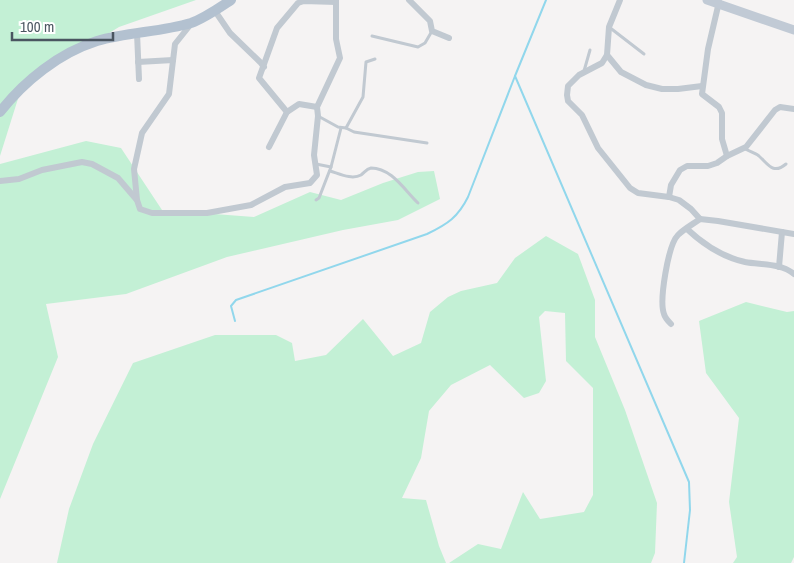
<svg xmlns="http://www.w3.org/2000/svg" width="794" height="563" font-family="'Archivo Narrow',sans-serif">
	<style>
		.green { fill: #c3f0d5 }
		.lines { fill: none; stroke-linecap: round; stroke-linejoin: round }
		.stream { stroke: #91d7ec; stroke-width: 2 }
		.service { stroke: #c1c9d1; stroke-width: 3 }
		.minor { stroke: #c1c9d1; stroke-width: 6 }
		.secondary { stroke: #c1cad5; stroke-width: 9 }
		.primary { stroke: #b3c1d0; stroke-width: 10 }
	</style>
	<rect width="100%" height="100%" fill="#f5f3f3"/>
	<g class="green">
		<polygon points="0,0 196,0 119,27 22,86 0,156"/>
		<polygon points="86,141 121,148 162,210 254,217 310,192 341,200 383,183 418,172 434,171 440,199 398,220 343,230 227,257 126,294 46,304 58,357 0,499 0,164"/>
		<polygon points="546,236 578,254 595,300 595,337 625,410 657,503 655,553 651,563 449,563 478,544 501,549 523,492 540,519 584,512 593,495 593,388 566,361 565,313 545,311 539,317 546,381 539,393 524,398 490,365 451,385 429,411 421,458 402,498 426,500 439,546 446,563 57,563 69,509 93,444 133,363 215,335 276,335 292,343 295,361 326,355 363,319 393,356 421,343 430,312 448,297 461,291 497,283 515,258"/>
		<polygon points="746,302 787,312 794,311 794,557 791,563 733,563 737,557 729,502 739,418 706,373 699,321"/>
	</g>
	<g class="lines">
		<g class="stream">
			<polyline points="546,0 515,76 689,482 690,510 684,563"/>
			<path d="M235 321 231 306 236 300 427 234C448 224 458 217 468 197L515 76"/>
		</g>
		<g class="service">
			<polyline points="609,27 644,54"/>
			<polyline points="372,36 418,47 425,43 432,31"/>
			<polyline points="584,71 590,50"/>
			<polyline points="318,116 338,127 346,128 354,132 427,143"/>
			<polyline points="346,128 363,97 366,62 375,59"/>
			<path d="M745 149C749 151 755 153 759 156 768 164 773 175 786 164"/>
			<polyline points="316,164 331,167"/>
			<path d="M330 171C340 174 352 180 361 175 365 172 366 169 371 168 392 168 405 191 418 203"/>
			<polyline points="316,200 319,198 331,167 341,128"/>
		</g>
		<g class="minor">
			<polyline points="409,0 430,21 432,31 449,38"/>
			<polyline points="620,0 609,27 607,55 602,63 579,75 568,86 567,95 568,101 582,115 598,148 630,188 638,193 669,197 679,200 691,209 700,219"/>
			<polyline points="719,2 708,49 702,94 719,107 722,113 722,139 727,156"/>
			<polyline points="215,11 230,33 260,62 264,67"/>
			<polyline points="191,24 175,44 169,94 142,133 134,169 137,200 140,209 152,213 207,213 251,205 285,187 310,183 317,175 314,155 318,116 317,107 340,58 336,39 336,0"/>
			<polyline points="137,33 139,79"/>
			<polyline points="607,55 621,72 646,85 662,89 678,89 702,86"/>
			<polyline points="138,62 173,60"/>
			<polyline points="287,112 259,78 277,28 298,3 304,1 336,2"/>
			<polyline points="269,147 287,112 299,104 317,107"/>
			<polyline points="0,181 19,179 42,170 82,162 92,164 118,178 136,199"/>
			<polyline points="669,197 671,185 680,170 687,166 708,166 717,163 727,156 746,147 775,110 780,107 794,109"/>
			<path d="M687 229C703 244 722 257 745 262 761 265 781 263 794 274"/>
			<polyline points="779,267 782,232"/>
			<path d="M671 324C668 321 665 318 664 314 659 301 668 245 678 235 684 229 693 224 700 219L718 221 794 234"/>
		</g>
		<polyline class="secondary" points="707,0 794,30"/>
		<path class="primary" d="M0 112C24 81 59 53 97 41 128 32 161 32 191 23 205 18 219 8 231 0"/>
	</g>
	<path d="M12 32v8h101v-8" fill="none" stroke="#4a5560" stroke-width="2.5"/>
	<text x="20" y="32" font-size="15" fill="#4a5560" stroke="#ffffff" stroke-width="4" paint-order="stroke">100 m</text>
</svg>
